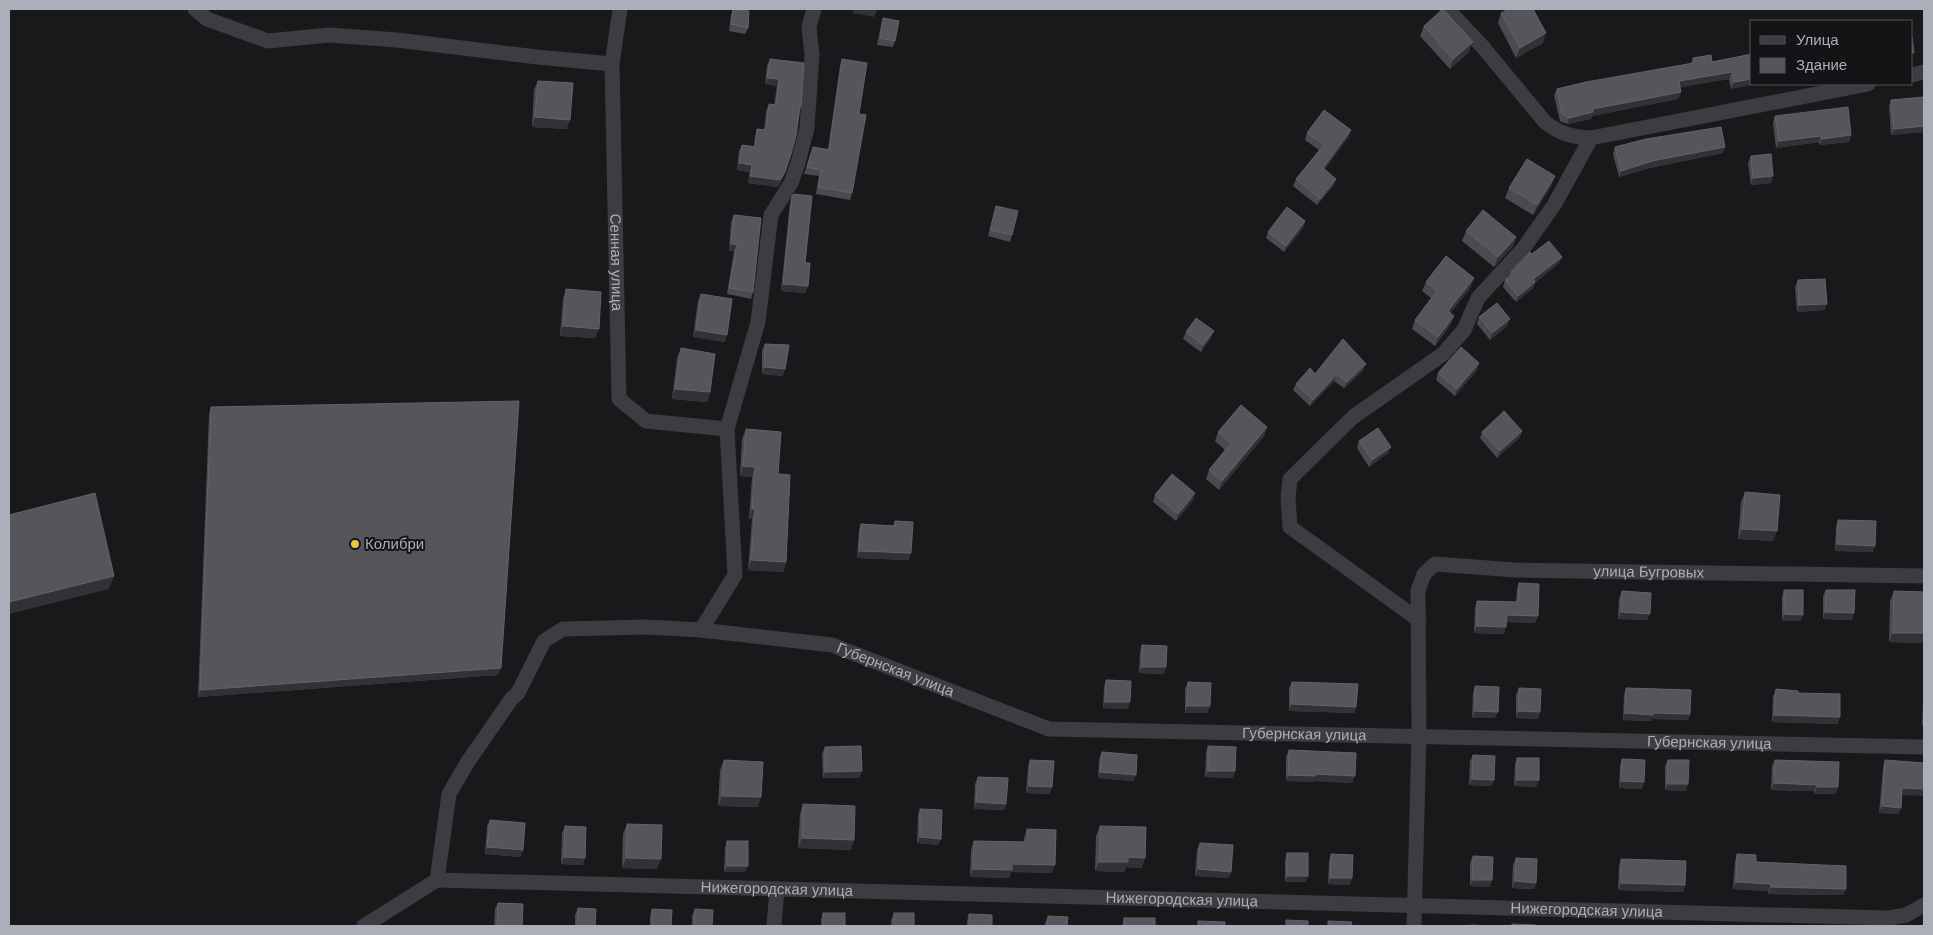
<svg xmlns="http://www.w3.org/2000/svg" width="1933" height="935" font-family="'DM Sans',sans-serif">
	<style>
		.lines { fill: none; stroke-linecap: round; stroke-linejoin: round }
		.minor { stroke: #3c3c41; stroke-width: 15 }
		.wall { fill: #4a4a50 }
		.shaded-wall { fill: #323236 }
		.building { fill: #55555b; stroke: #62636a }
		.poi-dot { fill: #e4c948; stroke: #141416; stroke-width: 2 }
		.labels { text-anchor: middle; stroke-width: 4; stroke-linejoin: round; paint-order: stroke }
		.street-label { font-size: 15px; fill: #acaeb9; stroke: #141416 }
		.poi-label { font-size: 15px; fill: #acaeb9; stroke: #141416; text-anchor: start }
	</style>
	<rect width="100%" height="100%" fill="#19191b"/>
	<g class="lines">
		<g class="minor">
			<polyline points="195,9 207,19 268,41 329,35 397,40 537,57 612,64"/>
			<path id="s1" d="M620 9 612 64 619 399 646 421 727 429"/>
			<path d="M1447 9 1482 46 1545 122C1560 134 1572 137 1591 138"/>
			<polyline points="1912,75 1924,72"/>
			<polyline points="1419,620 1290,527 1288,498 1290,479 1353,417 1443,354 1464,330 1478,298 1523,249 1554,205 1591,138 1868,84"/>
			<path id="s2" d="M701 630 832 645 1049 729 1924 747"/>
			<path id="s3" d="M437 880 1889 918 1906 915 1924 905"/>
			<polyline points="364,926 437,880 449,794 467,763 512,698 518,693 544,641 563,629 646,627 701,630 735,575 727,429 758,322 771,215 791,183 798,163 807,128 812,55 809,27 814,9"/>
			<polyline points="774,926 777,889"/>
			<path id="s4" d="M1414 926 1419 736 1418 591 1424 574 1435 564 1515 570 1924 576"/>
		</g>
	</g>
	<g class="wall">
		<polygon points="733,9 748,28 745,34 729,31 731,15"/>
		<polygon points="1501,13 1543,43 1516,58 1498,23"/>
		<polygon points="883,18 895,41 893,47 877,45 881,25"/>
		<polygon points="1424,26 1469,52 1450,69 1420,36"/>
		<polygon points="1752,54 1731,89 1729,79 1680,87 1678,99 1592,116 1591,119 1567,124 1560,121 1554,95 1557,89 1691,63 1693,58 1712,62"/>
		<polygon points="770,59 799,113 785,172 782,179 778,187 748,183 750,172 737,170 739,151 742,145 754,146 755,136 757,129 764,130 766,111 769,104 774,105 777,86 765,84 767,66"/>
		<polygon points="842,59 859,114 852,193 850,200 816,194 819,176 804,174 813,147 828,149 840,66"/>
		<polygon points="538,81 567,129 532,127 534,90"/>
		<polygon points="1891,100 1924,132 1891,135 1889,106"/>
		<polygon points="1775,116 1851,135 1849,142 1819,145 1819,142 1776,148 1773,123"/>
		<polygon points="1307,133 1349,136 1324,169 1336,179 1334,185 1317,205 1293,186 1296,179 1319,150 1305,140"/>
		<polygon points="1615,147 1723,153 1650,168 1619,177 1613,154"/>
		<polygon points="1751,156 1771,183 1751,185 1748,163"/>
		<polygon points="1555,176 1551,186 1533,215 1505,198 1509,188"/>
		<polygon points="792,196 805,263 808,286 805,293 781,291 790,203"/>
		<polygon points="996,206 1012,235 1010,242 988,236"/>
		<polygon points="734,215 753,292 751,299 727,294 734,251 729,251 731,222"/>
		<polygon points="1305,221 1303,228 1284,252 1266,238 1268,232"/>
		<polygon points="1466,231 1516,237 1513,246 1494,267 1462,241"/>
		<polygon points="1532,254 1562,257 1559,263 1535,283 1533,288 1516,302 1503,287 1505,280 1509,276 1511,272"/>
		<polygon points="1798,280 1827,304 1824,310 1797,312 1795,287"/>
		<polygon points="1426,282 1471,287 1450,313 1451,324 1435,346 1412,329 1415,320 1431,298 1422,291"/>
		<polygon points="566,289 595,338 560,336 563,299"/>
		<polygon points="701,294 725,342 693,337 698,301"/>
		<polygon points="1479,317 1507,326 1490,340 1477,324"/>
		<polygon points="1186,332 1211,338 1201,352 1183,339"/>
		<polygon points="765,344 783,376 762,374 762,351"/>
		<polygon points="681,348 710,392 707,402 672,399 677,358"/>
		<polygon points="1477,370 1455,396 1436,380 1438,373"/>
		<polygon points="1363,371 1344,388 1334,381 1310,406 1293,390 1296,384 1315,374"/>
		<polygon points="211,407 498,675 198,697 209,414"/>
		<polygon points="1267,427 1264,436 1219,490 1206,479 1209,470 1225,450 1215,441 1218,432"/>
		<polygon points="746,429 778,474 786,562 783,572 748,570 752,519 749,519 752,477 740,476 742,439"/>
		<polygon points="1522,431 1520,437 1497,458 1480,438 1482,432"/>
		<polygon points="1359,441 1391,447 1388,453 1369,467 1357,448"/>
		<polygon points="1745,492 1773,541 1738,539 1741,502"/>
		<polygon points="1155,495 1193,500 1176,521 1153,502"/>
		<polygon points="1838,520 1873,552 1835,551 1836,527"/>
		<polygon points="895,521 909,560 857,558 859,530 861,524 893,526"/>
		<polygon points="1519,583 1538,616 1535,623 1506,622 1504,634 1474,633 1475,608 1477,601 1516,602 1517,589"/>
		<polygon points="1784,590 1803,615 1800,621 1782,621 1782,597"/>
		<polygon points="1826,590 1852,620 1823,619 1823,596"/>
		<polygon points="1622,591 1647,620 1618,619 1619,598"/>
		<polygon points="1894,591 1922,643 1889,642 1890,601"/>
		<polygon points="1142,645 1164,674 1139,673 1140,652"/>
		<polygon points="1106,680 1128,709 1103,708 1104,687"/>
		<polygon points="1188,682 1210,706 1207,713 1185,713 1185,689"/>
		<polygon points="1292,682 1356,707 1354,713 1289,711 1289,688"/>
		<polygon points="1475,686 1495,718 1472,718 1473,693"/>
		<polygon points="1519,688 1538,719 1516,718 1516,695"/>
		<polygon points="1626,688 1690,714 1688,720 1652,719 1651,721 1623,720 1624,695"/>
		<polygon points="1776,689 1798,693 1838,724 1772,722 1773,696"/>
		<polygon points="1924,697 1924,725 1922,725 1923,700"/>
		<polygon points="1208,746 1233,778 1205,777 1206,753"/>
		<polygon points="825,747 862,771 859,778 823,778 822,754"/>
		<polygon points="1289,750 1352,783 1314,781 1313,782 1286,781 1286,757"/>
		<polygon points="1102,752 1136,775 1133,781 1098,778 1099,759"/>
		<polygon points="1473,755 1494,780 1491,786 1469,785 1470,761"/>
		<polygon points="1517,758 1536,787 1514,786 1515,764"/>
		<polygon points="1622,759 1644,782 1642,789 1619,788 1620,766"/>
		<polygon points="724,760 758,807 718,806 720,770"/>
		<polygon points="1030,760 1050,794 1026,793 1028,767"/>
		<polygon points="1668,760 1686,791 1665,790 1665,766"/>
		<polygon points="1775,760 1836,794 1814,794 1814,791 1771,790 1772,766"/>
		<polygon points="1885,760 1901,795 1901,808 1898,814 1879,813 1883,767"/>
		<polygon points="978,777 1006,804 1004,810 974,809 975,784"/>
		<polygon points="803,804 851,850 798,848 800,814"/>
		<polygon points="920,809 941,839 938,845 917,843 918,815"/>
		<polygon points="490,820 521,857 485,854 487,826"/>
		<polygon points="627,824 657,869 622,868 623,834"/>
		<polygon points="565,826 583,865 561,864 562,833"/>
		<polygon points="1100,826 1142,868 1126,867 1124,872 1095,871 1096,836"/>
		<polygon points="1027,829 1052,873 1011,872 1009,878 970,877 971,850 974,841 1024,842 1024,838"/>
		<polygon points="727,841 745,872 724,872 725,847"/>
		<polygon points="1200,843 1231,872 1228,878 1195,876 1197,849"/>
		<polygon points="1287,853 1306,882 1285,882 1285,860"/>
		<polygon points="1331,854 1352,878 1350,885 1328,884 1329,861"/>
		<polygon points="1737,854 1756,862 1846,889 1843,895 1768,894 1768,891 1733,889 1735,861"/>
		<polygon points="1473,856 1490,887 1470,886 1470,863"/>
		<polygon points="1516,858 1536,883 1534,889 1512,888 1513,865"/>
		<polygon points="1621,859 1685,885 1683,892 1618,890 1619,866"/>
		<polygon points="498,903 523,904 522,926 494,926 495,909"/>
		<polygon points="578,908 595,926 575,926 575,915"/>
		<polygon points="652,909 671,926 650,926 650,916"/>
		<polygon points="695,909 712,926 692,926 692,916"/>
		<polygon points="823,913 845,926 821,926 821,919"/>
		<polygon points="894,913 914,926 891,926 891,920"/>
		<polygon points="969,914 992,926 967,926 967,921"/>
		<polygon points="1048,916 1067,926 1045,926 1045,923"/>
		<polygon points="1124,918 1155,926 1122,926"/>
	</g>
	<g class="shaded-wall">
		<polygon points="854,9 868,9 877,10 874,17 852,13"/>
		<polygon points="1546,33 1543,43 1516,58 1520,48"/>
		<polygon points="1473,42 1469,52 1450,69 1453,59"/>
		<polygon points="1732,72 1729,79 1676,88 1679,81"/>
		<polygon points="767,78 779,79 777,86 765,84"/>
		<polygon points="1752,79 1752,84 1757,84 1731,89 1734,82"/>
		<polygon points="1681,92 1678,99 1592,116 1591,119 1567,124 1569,118 1593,109"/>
		<polygon points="535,117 570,120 567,129 532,127"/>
		<polygon points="1924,126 1924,132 1891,135 1894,129"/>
		<polygon points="1351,130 1349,136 1321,175 1323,168"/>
		<polygon points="1851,135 1849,142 1819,145 1822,139"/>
		<polygon points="1821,136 1819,142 1776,148 1779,141"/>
		<polygon points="1725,147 1723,153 1650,168 1619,177 1621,171 1652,161"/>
		<polygon points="739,163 752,165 750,172 737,170"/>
		<polygon points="785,172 782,179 778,187 748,183 750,176"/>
		<polygon points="1555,176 1551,186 1533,215 1537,205"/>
		<polygon points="1773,176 1771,183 1751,185 1753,178"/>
		<polygon points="1336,179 1334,185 1317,205 1320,199"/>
		<polygon points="1305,221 1303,228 1284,252 1286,246"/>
		<polygon points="1516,237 1513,246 1494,267 1498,257"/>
		<polygon points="731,244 737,245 734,251 729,251"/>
		<polygon points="1562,257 1559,263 1535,283 1533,288 1516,302 1518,296 1533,279"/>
		<polygon points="1474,278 1471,287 1445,320 1448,311"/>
		<polygon points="783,284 808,286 805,293 781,291"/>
		<polygon points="1827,304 1824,310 1797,312 1799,305"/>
		<polygon points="1454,316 1451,324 1435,346 1438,337"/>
		<polygon points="1510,319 1507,326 1490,340 1492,333"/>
		<polygon points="563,326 599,329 595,338 560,336"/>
		<polygon points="696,330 727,335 725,342 693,337"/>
		<polygon points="1214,331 1211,338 1201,352 1203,345"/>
		<polygon points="1479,363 1477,370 1455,396 1457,389"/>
		<polygon points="1366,364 1363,371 1344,388 1347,382"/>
		<polygon points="764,367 785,369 783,376 762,374"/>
		<polygon points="1337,374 1334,381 1310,406 1313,400"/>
		<polygon points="675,389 710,392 707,402 672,399"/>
		<polygon points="1267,427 1264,436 1219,490 1222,481"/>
		<polygon points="1522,431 1520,437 1497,458 1500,451"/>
		<polygon points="1391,447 1388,453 1369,467 1372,460"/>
		<polygon points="743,466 755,467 752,477 740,476"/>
		<polygon points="1195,493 1193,500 1176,521 1178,514"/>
		<polygon points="752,509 755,509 752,519 749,519"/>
		<polygon points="1742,529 1777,531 1773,541 1738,539"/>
		<polygon points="1837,544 1875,546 1873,552 1835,551"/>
		<polygon points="859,551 911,553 909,560 857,558"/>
		<polygon points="751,560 786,562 783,572 748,570"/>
		<polygon points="114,576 109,589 9,614 9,602"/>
		<polygon points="1621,612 1650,614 1647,620 1618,619"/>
		<polygon points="1825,612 1854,613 1852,620 1823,619"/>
		<polygon points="1784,614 1803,615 1800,621 1782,621"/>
		<polygon points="1507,615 1538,616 1535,623 1504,622"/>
		<polygon points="1477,626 1506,627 1504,634 1474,633"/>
		<polygon points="1893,633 1924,633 1924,638 1922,643 1889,642"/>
		<polygon points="1142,667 1166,667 1164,674 1139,673"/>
		<polygon points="501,668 498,675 198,697 200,690"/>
		<polygon points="1105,702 1130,702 1128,709 1103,708"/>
		<polygon points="1291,704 1356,707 1354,713 1289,711"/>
		<polygon points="1187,706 1210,706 1207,713 1185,713"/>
		<polygon points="1475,711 1498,712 1495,718 1472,718"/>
		<polygon points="1518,711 1540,712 1538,719 1516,718"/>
		<polygon points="1625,713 1653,713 1690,714 1688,720 1652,719 1651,721 1623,720"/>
		<polygon points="1774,715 1840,717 1838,724 1772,722"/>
		<polygon points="862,771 859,778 823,778 825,772"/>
		<polygon points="1208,771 1235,771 1233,778 1205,777"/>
		<polygon points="1100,772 1136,775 1133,781 1098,778"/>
		<polygon points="1315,774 1355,776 1352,783 1314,781 1313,782 1286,781 1288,775"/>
		<polygon points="1472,779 1494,780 1491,786 1469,785"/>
		<polygon points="1517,780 1539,780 1536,787 1514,786"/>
		<polygon points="1621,781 1644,782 1642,789 1619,788"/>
		<polygon points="1774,783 1817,785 1814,791 1771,790"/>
		<polygon points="1667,784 1688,784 1686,791 1665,790"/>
		<polygon points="1029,786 1052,787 1050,794 1026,793"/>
		<polygon points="1817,787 1838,787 1836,794 1814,794"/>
		<polygon points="1902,788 1924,789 1924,796 1900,795"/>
		<polygon points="722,796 761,797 758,807 718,806"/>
		<polygon points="976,802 1006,804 1004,810 974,809"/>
		<polygon points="1882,806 1901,808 1898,814 1879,813"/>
		<polygon points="920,837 941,839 938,845 917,843"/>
		<polygon points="802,838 854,840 851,850 798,848"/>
		<polygon points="487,847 523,850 521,857 485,854"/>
		<polygon points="564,857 585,858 583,865 561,864"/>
		<polygon points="1128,857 1145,858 1142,868 1126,867 1124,872 1095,871 1099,862"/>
		<polygon points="626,858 661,859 657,869 622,868"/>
		<polygon points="1012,864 1055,865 1052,873 1011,872 1009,878 970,877 973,869"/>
		<polygon points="727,866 748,866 745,872 724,872"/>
		<polygon points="1198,869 1231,872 1228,878 1195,876"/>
		<polygon points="1287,876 1308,876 1306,882 1285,882"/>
		<polygon points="1330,878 1352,878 1350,885 1328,884"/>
		<polygon points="1472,880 1492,880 1490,887 1470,886"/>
		<polygon points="1515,881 1536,883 1534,889 1512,888"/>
		<polygon points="1736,882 1771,884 1768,891 1733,889"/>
		<polygon points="1621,883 1685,885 1683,892 1618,890"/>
		<polygon points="1771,887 1846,889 1843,895 1768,894"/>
	</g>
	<g class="building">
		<polygon points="733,9 749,11 748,28 731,24"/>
		<polygon points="1443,9 1473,42 1453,59 1424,26"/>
		<polygon points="1509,9 1533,9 1546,33 1520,48 1501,13"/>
		<polygon points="883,18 899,21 895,41 880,38"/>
		<polygon points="1912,37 1914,53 1912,53"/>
		<polygon points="1752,54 1752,79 1734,82 1732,72 1679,81 1681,92 1593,109 1593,112 1569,118 1562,114 1557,89 1586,82 1694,63 1693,58 1711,55 1712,62"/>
		<polygon points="770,59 804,63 801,107 800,107 796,136 791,154 785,172 780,180 750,176 752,165 739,163 742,145 755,147 757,129 766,130 769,104 776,105 779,79 767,78"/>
		<polygon points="842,59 867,63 859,114 866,115 852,193 818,187 821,170 807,167 813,147 829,150"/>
		<polygon points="538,81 573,83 570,120 535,117"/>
		<polygon points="1924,97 1924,126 1894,129 1891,100"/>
		<polygon points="1848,107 1851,135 1822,139 1821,136 1779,141 1775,116"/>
		<polygon points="1324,110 1351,130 1323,168 1336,179 1320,199 1296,179 1324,145 1307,133"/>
		<polygon points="1721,127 1725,147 1652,161 1621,171 1615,147 1646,139"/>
		<polygon points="1771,154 1773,176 1753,178 1751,156"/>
		<polygon points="1527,159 1555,176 1537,205 1509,188"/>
		<polygon points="794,194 812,196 805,263 810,263 808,286 783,284 792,196"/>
		<polygon points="996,206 1018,211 1012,235 990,230"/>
		<polygon points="1287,207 1305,221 1286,246 1268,232"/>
		<polygon points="1483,210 1516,237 1498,257 1466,231"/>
		<polygon points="734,215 761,218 753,292 729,288 737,245 731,244"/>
		<polygon points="1549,241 1562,257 1533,279 1535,282 1518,296 1505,280 1513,273 1511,272 1530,252 1532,254"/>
		<polygon points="1446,256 1474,278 1448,311 1454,316 1438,337 1415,320 1437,291 1426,282"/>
		<polygon points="1825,279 1827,304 1799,305 1798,280"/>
		<polygon points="566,289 601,292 599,329 563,326"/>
		<polygon points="701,294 732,299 727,335 696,330"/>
		<polygon points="1497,303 1510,319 1492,333 1479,317"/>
		<polygon points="1196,318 1214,331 1203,345 1186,332"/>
		<polygon points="1343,339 1366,364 1347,382 1337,374 1313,400 1296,384 1310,368 1315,374"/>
		<polygon points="765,344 789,345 785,369 764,367"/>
		<polygon points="1461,347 1479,363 1457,389 1438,373"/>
		<polygon points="681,348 715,354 710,392 675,389"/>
		<polygon points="519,401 501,668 200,690 211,407"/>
		<polygon points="1241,405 1267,427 1222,481 1209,470 1231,443 1218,432"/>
		<polygon points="1504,411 1522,431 1500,451 1482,432"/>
		<polygon points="1378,428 1391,447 1372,460 1359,441"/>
		<polygon points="746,429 781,432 778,474 790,475 786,562 751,560 755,509 752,509 755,467 743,466"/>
		<polygon points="1172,474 1195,493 1178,514 1155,495"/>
		<polygon points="1745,492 1780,495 1777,531 1742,529"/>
		<polygon points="95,493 114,576 9,602 9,515"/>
		<polygon points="1838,520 1876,521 1875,546 1837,544"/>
		<polygon points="895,521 913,522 911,553 859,551 861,524 895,526"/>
		<polygon points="1519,583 1539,584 1538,616 1507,615 1506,627 1477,626 1477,601 1518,602"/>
		<polygon points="1784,590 1803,590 1803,615 1784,614"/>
		<polygon points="1826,590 1855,590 1854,613 1825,612"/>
		<polygon points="1622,591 1651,593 1650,614 1621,612"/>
		<polygon points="1894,591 1924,592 1924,633 1893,633"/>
		<polygon points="1142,645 1167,646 1166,667 1142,667"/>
		<polygon points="1106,680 1131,681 1130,702 1105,702"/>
		<polygon points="1188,682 1211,683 1210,706 1187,706"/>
		<polygon points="1292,682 1358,684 1356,707 1291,704"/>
		<polygon points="1475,686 1499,687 1498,712 1475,711"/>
		<polygon points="1519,688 1541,689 1540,712 1518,711"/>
		<polygon points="1626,688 1691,690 1690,714 1653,713 1653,715 1625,713"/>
		<polygon points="1776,689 1798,691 1798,693 1840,694 1840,717 1774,715"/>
		<polygon points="861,746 862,771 825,772 825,747"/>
		<polygon points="1208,746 1236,747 1235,771 1208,771"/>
		<polygon points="1289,750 1356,753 1355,776 1315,774 1315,776 1288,775"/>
		<polygon points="1102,752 1137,755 1136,775 1100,772"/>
		<polygon points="1473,755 1495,756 1494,780 1472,779"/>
		<rect x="1517" y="758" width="22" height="22"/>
		<polygon points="1622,759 1645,760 1644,782 1621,781"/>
		<polygon points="724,760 763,762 761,797 722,796"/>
		<polygon points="1030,760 1054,761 1052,787 1029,786"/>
		<polygon points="1668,760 1689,760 1688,784 1667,784"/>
		<polygon points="1775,760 1839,762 1838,787 1817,787 1817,785 1774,783"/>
		<polygon points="1885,760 1924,763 1924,789 1902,788 1901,808 1882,806"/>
		<polygon points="978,777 1008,778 1006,804 976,802"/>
		<polygon points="803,804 855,806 854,840 802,838"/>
		<polygon points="920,809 942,810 941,839 920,837"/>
		<polygon points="490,820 525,823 523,850 487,847"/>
		<polygon points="627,824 662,825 661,859 626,858"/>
		<polygon points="565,826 586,827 585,858 564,857"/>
		<polygon points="1100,826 1146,827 1145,858 1128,857 1128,862 1099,862"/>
		<polygon points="1027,829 1056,830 1055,865 1012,864 1012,870 973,869 974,841 1027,842"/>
		<rect x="727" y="841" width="21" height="25"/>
		<polygon points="1200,843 1233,845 1231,872 1198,869"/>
		<rect x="1287" y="853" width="21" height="23"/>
		<polygon points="1331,854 1353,855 1352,878 1330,878"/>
		<polygon points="1737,854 1756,855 1756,862 1846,866 1846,889 1771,887 1771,884 1736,882"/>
		<polygon points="1473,856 1493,857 1492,880 1472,880"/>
		<polygon points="1516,858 1537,859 1536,883 1515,881"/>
		<polygon points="1621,859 1686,861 1685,885 1621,883"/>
		<polygon points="498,903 523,904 522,926 497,925"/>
		<polygon points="578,908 596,909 595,926 577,926"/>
		<polygon points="652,909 672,910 671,926 652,926"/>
		<polygon points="695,909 713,910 712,926 694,926"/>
		<rect x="823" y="913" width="22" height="13"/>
		<rect x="894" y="913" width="20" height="13"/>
		<polygon points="969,914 992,915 992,926 969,926"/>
		<polygon points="1048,916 1068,917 1067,926 1047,926"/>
		<rect x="1124" y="918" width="31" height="8"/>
		<polygon points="1286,920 1308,921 1308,926 1286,926"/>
		<polygon points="1198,921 1225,922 1225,926 1198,926"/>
		<polygon points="1328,921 1352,922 1351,926 1328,926"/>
		<polygon points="1512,924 1536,925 1536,926 1512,926"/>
		<polygon points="1471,925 1491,926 1471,926"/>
	</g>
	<circle class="poi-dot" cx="355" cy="544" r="5"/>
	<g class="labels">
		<g class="street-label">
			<text dy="5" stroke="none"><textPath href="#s1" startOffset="254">Сенная улица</textPath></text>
			<text dy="5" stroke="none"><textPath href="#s4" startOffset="582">улица Бугровых</textPath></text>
			<text dy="5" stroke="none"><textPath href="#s2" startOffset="200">Губернская улица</textPath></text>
			<text dy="5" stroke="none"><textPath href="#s2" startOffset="620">Губернская улица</textPath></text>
			<text dy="5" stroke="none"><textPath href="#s2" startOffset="1025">Губернская улица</textPath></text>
			<text dy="5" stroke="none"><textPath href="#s3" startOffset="340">Нижегородская улица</textPath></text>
			<text dy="5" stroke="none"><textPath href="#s3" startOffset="745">Нижегородская улица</textPath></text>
			<text dy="5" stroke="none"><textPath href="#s3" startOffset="1150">Нижегородская улица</textPath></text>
		</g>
		<g class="poi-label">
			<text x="365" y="549">Колибри</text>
		</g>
	</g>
	<rect width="1933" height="935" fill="none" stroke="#acaeb9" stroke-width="20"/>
	<rect x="1750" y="20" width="162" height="65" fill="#141416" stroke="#515257"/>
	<rect x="1760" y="36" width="25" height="8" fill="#3c3c41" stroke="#515257"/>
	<text x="1796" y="45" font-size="15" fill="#acaeb9">Улица</text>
	<rect x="1760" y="58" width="25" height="15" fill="#55555b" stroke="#515257"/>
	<text x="1796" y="70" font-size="15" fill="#acaeb9">Здание</text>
</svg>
